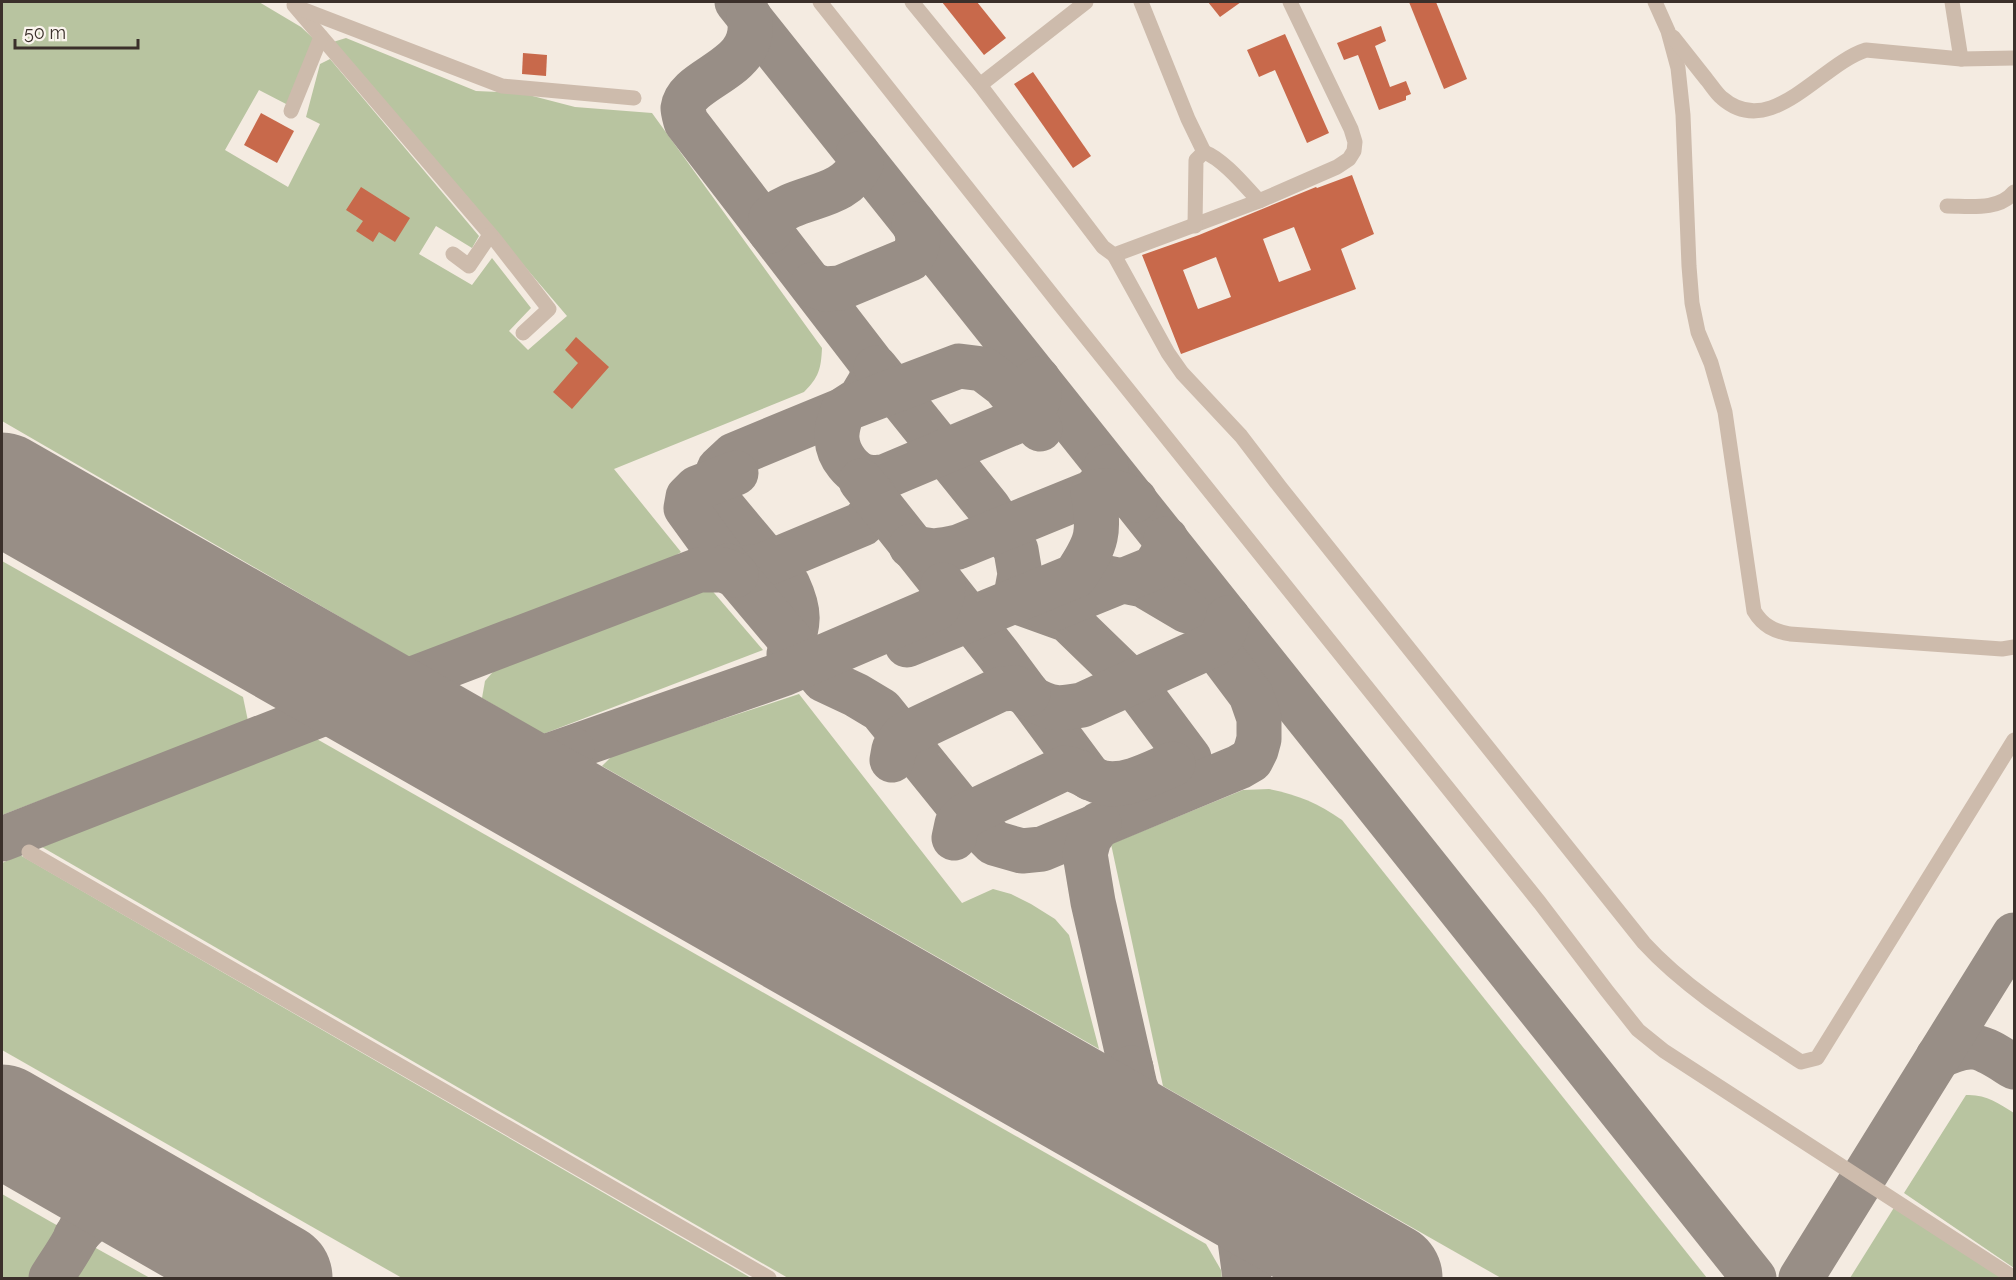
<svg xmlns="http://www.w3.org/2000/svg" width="2016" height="1280" font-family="Raleway,sans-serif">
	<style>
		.green { fill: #b8c4a0 }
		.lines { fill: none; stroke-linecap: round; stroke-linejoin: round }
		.taxiway { stroke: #988e86; stroke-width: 45 }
		.runway { stroke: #988e86; stroke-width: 111 }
		.building { fill: #c8694b; fill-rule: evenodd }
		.minor { stroke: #cdbbac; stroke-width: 15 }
	</style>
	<rect width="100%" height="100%" fill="#f4ebe1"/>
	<g class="green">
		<path d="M2 2H259L301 27 315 40 288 105 259 90 225 150 288 187 320 124 306 117 320 64 330 59 479 236 472 248 436 226 419 254 472 285 492 258 531 308 509 331 528 350 567 316 333 42 346 38 476 91 521 93 575 107 652 113 822 348C821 369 819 377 804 392L614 469 681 552 659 566 416 661 2 421Z"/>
		<polygon points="2,561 243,697 248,721 2,815"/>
		<polygon points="709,587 763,650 543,734 482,698 485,681 499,665 672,599"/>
		<polygon points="799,694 962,903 993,889 1011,894 1031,904 1055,919 1069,935 1099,1049 602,766 613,755"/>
		<polygon points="315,738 1206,1244 1221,1270 1222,1278 788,1278 42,847"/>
		<path d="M1269 789C1298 795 1318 803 1342 820L1707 1278H1501L1163 1086 1111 844 1243 790Z"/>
		<polygon points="20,855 751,1278 402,1278 2,1050 2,863"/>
		<path d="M1966 1095C1986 1094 1998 1103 2014 1113V1268L1904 1193Z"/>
		<polygon points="2,1194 60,1227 30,1278 2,1278"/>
		<polygon points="1895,1206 2005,1278 1850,1278"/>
		<polygon points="94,1247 150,1278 76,1278"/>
	</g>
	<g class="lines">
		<g class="taxiway">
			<polyline points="737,2 1754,1278"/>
			<path d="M749 16C761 70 687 76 683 108 683 112 685 118 686 122L872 364V379L860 399 843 410 734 455 719 469 715 483 717 500 788 585C802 615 798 624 789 654"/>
			<path d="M770 231 771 218C799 193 843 201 861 164L858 154"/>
			<path d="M812 285 825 289 840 288 910 259C919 247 920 238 914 224"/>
			<polyline points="876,368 988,507 1016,550 1020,574 1015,601 1068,620 1133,683 1189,758 1188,774 1184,784 1169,795"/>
			<path d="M1038 379C1041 395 1039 403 1029 416L884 477C879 477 874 478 869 477 852 475 838 455 837 439 836 429 840 419 843 410L959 366 983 369 1004 385 1040 429"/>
			<polyline points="736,473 697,488 688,497 686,508 728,566 745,568 761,566 862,524 872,513 874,495"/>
			<polyline points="861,481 998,654 1090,778"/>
			<path d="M911 546C928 553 941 551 958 547L1093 492 1102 483 1106 467"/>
			<polyline points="728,566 824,680 856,695 881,710 966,815 994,843 1022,851 1042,849 1239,767 1251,760 1256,750 1259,739 1259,718 1251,695 1218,651"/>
			<polyline points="1108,578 1143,585 1187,611"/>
			<polyline points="1048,611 1154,568 1166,549 1166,539"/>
			<path d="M907 645 1075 576C1098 542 1100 533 1093 492 1110 490 1120 492 1135 500"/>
			<path d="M291 653C326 668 360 688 400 679"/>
			<path d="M1031 698C1052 710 1059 709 1082 705L1213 645C1222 637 1226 630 1228 618"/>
			<path d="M340 714C381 709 395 714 431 732"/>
			<path d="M480 760C502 763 520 764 542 758L783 674 937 608 942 596 943 585"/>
			<polyline points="892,760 894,749 904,735 1001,689 1015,688 1028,694"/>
			<path d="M570 812C566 807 560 802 557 797 549 779 558 760 572 749"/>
			<polyline points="1099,824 1089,839 1085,854 1093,902 1135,1086 1148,1119 1165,1146 1198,1170 1218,1188 1231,1206 1238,1225 1245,1278"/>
			<path d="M954 838 957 824 966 815 1065 768C1082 770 1091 781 1104 783 1127 787 1152 773 1173 764"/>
			<polyline points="2,839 368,696 699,570 723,570 736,575"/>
			<path d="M1938 1057C1974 1039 1982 1047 2014 1067"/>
			<path d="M1045 1083C1077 1098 1122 1121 1131 1068"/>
			<path d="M76 1236C99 1209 116 1203 152 1206"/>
			<path d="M51 1278C68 1250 99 1214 83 1180 79 1172 71 1164 66 1157"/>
			<path d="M1246 1278C1254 1257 1271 1232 1297 1233 1305 1234 1313 1238 1321 1240"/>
			<polyline points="1801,1278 2014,935"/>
		</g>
		<g class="runway">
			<polyline points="2,488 1387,1278"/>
			<polyline points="2,1120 277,1278"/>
		</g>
	</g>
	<g class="building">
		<polygon points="942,2 977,2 1006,38 984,55"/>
		<polygon points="1208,2 1241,2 1220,17"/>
		<polygon points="1409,2 1436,2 1467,79 1444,89"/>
		<polygon points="1381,26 1386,41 1375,46 1390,87 1406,81 1411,94 1406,96 1406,100 1379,110 1358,55 1344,60 1337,43"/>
		<polygon points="1285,34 1329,133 1307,143 1275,70 1259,77 1247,50"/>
		<polygon points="523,53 547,55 546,76 522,74"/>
		<polygon points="1033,72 1091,156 1073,168 1014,84"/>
		<polygon points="261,113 294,131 277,163 244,145"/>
		<path d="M1352 175 1374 234 1341 249 1356 289 1181 354 1142 255 1199 235 1316 187 1317 188ZM1294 227 1311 270 1279 282 1263 239ZM1216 257 1231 297 1198 309 1183 270Z"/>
		<polygon points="361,187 410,218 395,242 379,232 373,242 356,231 363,221 346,210"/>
		<polygon points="576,337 609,367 572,409 553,392 578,363 565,350"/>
	</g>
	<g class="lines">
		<g class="minor">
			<polyline points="820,2 1061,306 1540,903 1607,991 1638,1030 1664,1051 2014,1278"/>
			<polyline points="912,2 980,85 1103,247 1114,255 1259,201 1337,167 1349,159 1354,151 1355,142 1351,129 1290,2"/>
			<polyline points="1141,2 1188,119 1204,152"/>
			<path d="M1655 2 1668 31 1678 68 1683 115 1689 266 1692 303 1698 332 1711 363 1725 412 1754 611C1763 626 1774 631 1790 634L2002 649 2014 647"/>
			<polyline points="1952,2 1961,59"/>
			<polyline points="294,5 496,241 549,309 523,333"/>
			<polyline points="299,8 502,86 634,98"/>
			<path d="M1673 37C1684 51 1696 66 1707 80 1712 86 1716 93 1722 98 1771 141 1821 64 1866 50L1961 59 2014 58"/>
			<polyline points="980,85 1086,2"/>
			<polyline points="291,111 321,37"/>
			<path d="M1947 206C1969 206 1999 211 2014 192"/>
			<path d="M1195 226 1196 160 1204 152C1223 159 1245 186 1259 201"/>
			<polyline points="453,254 469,266 490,235"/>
			<path d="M1114 255 1168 353 1182 373 1241 436 1280 487 1644 943C1687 990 1748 1027 1801 1062L1817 1058 2014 740"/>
			<polyline points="29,852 769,1278"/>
		</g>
	</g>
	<rect width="2016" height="1280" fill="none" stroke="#3b302b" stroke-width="6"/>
	<path d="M15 39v9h123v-9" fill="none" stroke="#3b302b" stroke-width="3"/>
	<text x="24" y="39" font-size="18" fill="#3b302b" stroke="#fbf5ee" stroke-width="4.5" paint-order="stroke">50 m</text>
</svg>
